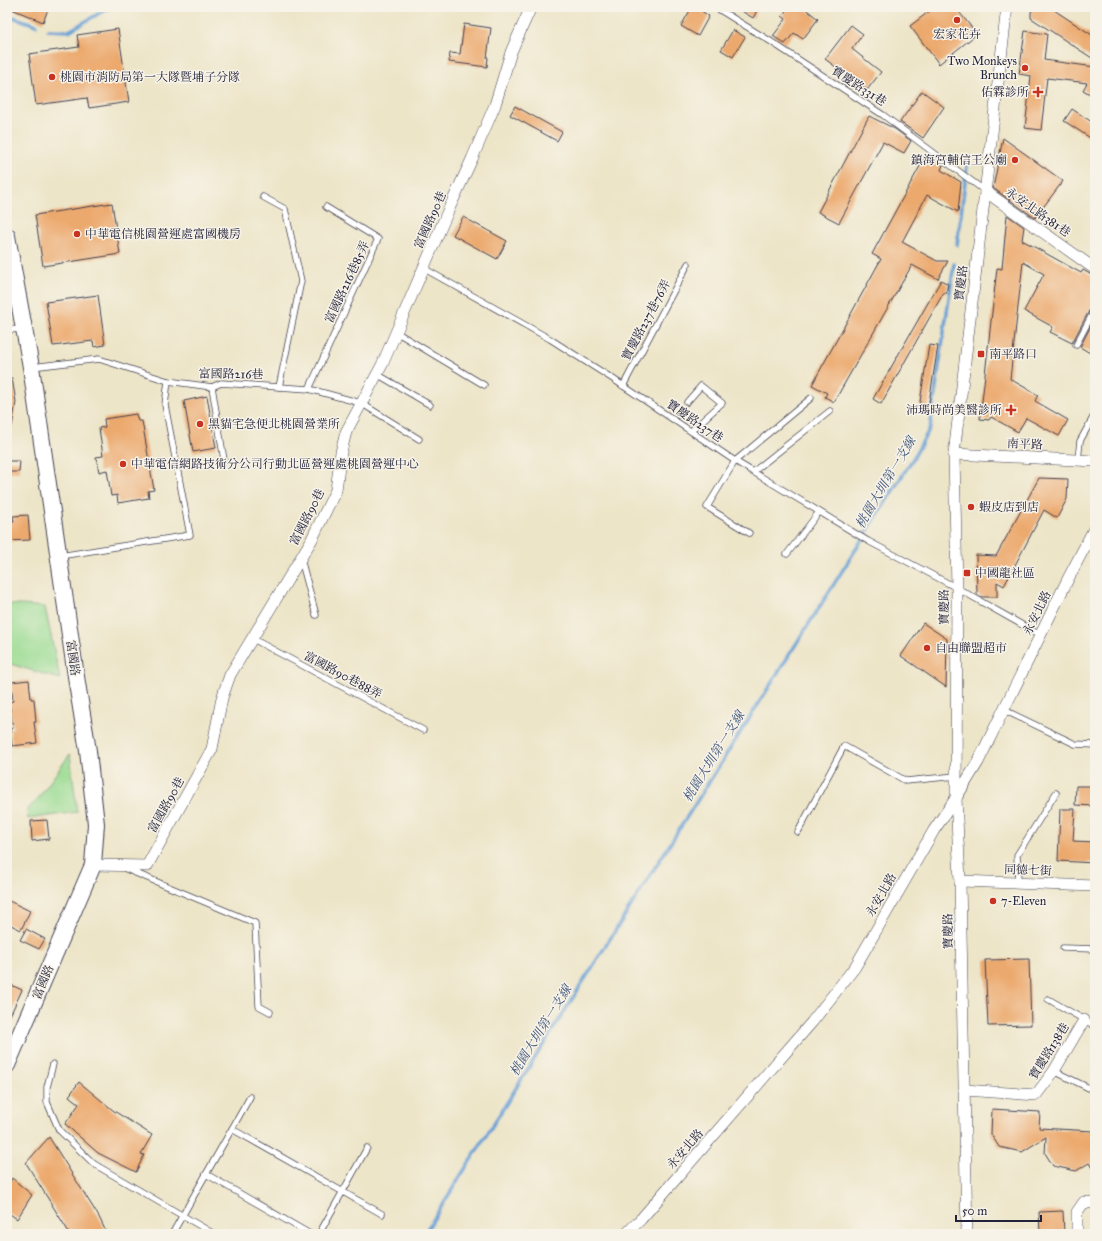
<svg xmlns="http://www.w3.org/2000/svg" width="1102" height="1241" font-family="'IM FELL Great Primer','Noto Serif TC',serif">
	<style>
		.green { fill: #9adb92; stroke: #5e7e66 }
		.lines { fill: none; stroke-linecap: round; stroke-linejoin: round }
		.stream { stroke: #67a0d6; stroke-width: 3.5 }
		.building { fill: #eca96d }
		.lane-casing { stroke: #403f50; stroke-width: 7 }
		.street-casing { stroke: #403f50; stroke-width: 12 }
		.secondary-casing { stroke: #403f50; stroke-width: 18 }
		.lane { stroke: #fff; stroke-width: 5.5 }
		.street { stroke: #fff; stroke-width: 11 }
		.secondary { stroke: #fff; stroke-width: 16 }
		.poi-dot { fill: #c8321e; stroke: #f7f3e8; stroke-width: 1.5 }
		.labels { text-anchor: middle; stroke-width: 3; stroke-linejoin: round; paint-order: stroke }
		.poi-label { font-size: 12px; fill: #22223b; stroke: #f7f3e8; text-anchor: start }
		.street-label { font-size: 12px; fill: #22223b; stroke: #f7f3e8 }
		.water-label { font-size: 13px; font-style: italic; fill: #3e5479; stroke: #f7f3e8 }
	</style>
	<rect width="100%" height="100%" fill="#f7f3e8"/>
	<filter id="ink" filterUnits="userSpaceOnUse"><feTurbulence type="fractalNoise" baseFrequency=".025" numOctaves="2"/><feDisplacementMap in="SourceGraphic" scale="8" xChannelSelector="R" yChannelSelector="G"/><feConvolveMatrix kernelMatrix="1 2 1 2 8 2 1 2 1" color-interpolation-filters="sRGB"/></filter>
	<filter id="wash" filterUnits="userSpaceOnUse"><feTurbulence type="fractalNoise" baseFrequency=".012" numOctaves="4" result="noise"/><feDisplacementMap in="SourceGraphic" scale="16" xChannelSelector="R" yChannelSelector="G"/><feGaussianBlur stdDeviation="0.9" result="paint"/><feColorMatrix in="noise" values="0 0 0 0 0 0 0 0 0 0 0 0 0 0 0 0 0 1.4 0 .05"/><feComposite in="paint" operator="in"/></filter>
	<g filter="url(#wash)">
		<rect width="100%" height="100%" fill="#ede5c8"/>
		<g class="green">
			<polygon points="7,604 45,607 60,679 7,663"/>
			<polygon points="70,754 77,812 28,819 27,810 37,800"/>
		</g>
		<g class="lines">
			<g class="stream">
				<polyline points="7,15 36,25"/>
				<polyline points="48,30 69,31 110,7"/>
				<polyline points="957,245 967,166"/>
				<polyline points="424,1234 914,457 930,428 954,264"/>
			</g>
		</g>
		<g id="blocks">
			<g class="building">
				<polygon points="7,7 49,7 43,22"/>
				<polygon points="692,7 695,7 709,16 698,36 681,26"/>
				<polygon points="735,7 759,7 753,18"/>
				<polygon points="789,7 803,7 818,19 803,39 794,33 785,44 773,36 786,19 782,16"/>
				<polygon points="935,7 955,7 977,34 939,64 910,26"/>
				<polygon points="1034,7 1055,7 1054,10 1095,37 1095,60 1031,18 1031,12"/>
				<polygon points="464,24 491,28 487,58 488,58 487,67 449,62 450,53 460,54"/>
				<polygon points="851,25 863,34 852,49 881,72 867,90 825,59"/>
				<polygon points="118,29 129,102 89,108 87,98 36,105 29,54 79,47 77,35"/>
				<polygon points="733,30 745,37 733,57 721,50"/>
				<polygon points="1025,31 1047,34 1044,60 1095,67 1095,97 1083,90 1087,83 1047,78 1041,130 1025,128 1031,76 1019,74"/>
				<polygon points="922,91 944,107 923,138 900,122"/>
				<polygon points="515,106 562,132 557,141 510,115"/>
				<polygon points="1072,109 1095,124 1095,141 1064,121"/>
				<polygon points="869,116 895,129 911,141 904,153 883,142 839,223 818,212"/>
				<polygon points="1003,138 1063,181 1035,218 993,188"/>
				<polygon points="925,157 934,162 935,159 943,165 941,170 961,182 958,212 927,195 902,242 937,261 948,261 938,279 912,265 834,402 825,397 827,393 812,385 881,259 872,254"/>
				<polygon points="112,203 120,254 43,266 35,215"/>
				<polygon points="1007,215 1024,227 1022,240 1081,273 1083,270 1095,277 1095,305 1091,307 1072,343 1050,332 1053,327 1024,311 1044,274 1023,262 1010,379 1038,395 1035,401 1068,420 1059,436 1026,418 1018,432 991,417 989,420 980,419 997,268 1002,269"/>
				<polygon points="463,217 507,241 497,259 453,235"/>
				<polygon points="941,280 948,284 946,294 944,292 881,404 873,399"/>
				<polygon points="98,295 105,345 94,347 93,341 53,346 46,302"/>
				<polygon points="1095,318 1095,356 1080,347"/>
				<polygon points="929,345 938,346 928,409 919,408"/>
				<polygon points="7,378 12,378 16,402 12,426 7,426"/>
				<polygon points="207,396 216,448 193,452 184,401"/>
				<polygon points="136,414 138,421 142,421 154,490 148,491 149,498 118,503 117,495 111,496 107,470 99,472 96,457 103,456 99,428 105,427 104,419"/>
				<polygon points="7,461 20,461 19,472 7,472"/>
				<polygon points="1039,478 1068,479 1067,499 1057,518 1044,510 1004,586 997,582 997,597 982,597 977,594 976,555 996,556"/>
				<polygon points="28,515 30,540 7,541 7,521 14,521 13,516"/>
				<polygon points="923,623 947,639 946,687 901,656"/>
				<polygon points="29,680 31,699 34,699 36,722 34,722 37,743 12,746 10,729 13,728 9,702 13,701 11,682"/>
				<polygon points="1076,786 1095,786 1095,806 1075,805"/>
				<polygon points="1060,809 1075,809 1073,841 1095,842 1095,863 1058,861"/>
				<polygon points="47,820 49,839 32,841 31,821"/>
				<polygon points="7,900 30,911 21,930 7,923"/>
				<polygon points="26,929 45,939 39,949 20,940"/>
				<polygon points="1029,959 1031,1025 988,1026 985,960"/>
				<polygon points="7,983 22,990 7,1022"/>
				<polygon points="79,1082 114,1111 152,1135 141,1154 144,1155 136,1172 98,1153 65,1124 79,1104 69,1096"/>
				<polygon points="992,1109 1040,1112 1039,1128 1093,1131 1093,1137 1095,1137 1095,1173 1089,1163 1076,1171 1053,1166 1045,1153 1046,1137 1022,1152 999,1147 991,1134"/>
				<polygon points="49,1137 99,1217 107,1234 70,1234 26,1163"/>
				<polygon points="12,1178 32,1195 17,1219 7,1212 7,1187"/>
				<polygon points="1063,1211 1064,1234 1040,1234 1039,1212"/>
			</g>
		</g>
	</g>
	<g filter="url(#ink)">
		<use href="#blocks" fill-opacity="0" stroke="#403f50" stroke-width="1"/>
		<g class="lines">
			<defs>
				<g id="lane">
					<polyline points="715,7 770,41 883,115 985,191"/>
					<polyline points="263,197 285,209 301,281 279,387"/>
					<polyline points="423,268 550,339 613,379 735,461 868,541 957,588 1040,635"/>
					<polyline points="7,330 22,329"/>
					<polyline points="396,332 484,385"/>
					<polyline points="1076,345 1095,309"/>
					<polyline points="32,367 99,359 168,381 212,387 221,383 309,389 361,403 419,439"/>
					<polyline points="377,374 430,405"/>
					<polyline points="623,386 688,264"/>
					<polyline points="212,387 224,460"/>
					<polyline points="309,389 378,239 326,207"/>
					<polyline points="687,402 701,386 722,403 691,431"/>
					<polyline points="1078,460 1080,441 1095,414"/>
					<polyline points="753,472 830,411"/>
					<polyline points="749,533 707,507 735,461 811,398"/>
					<polyline points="787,554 819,512"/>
					<polyline points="60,556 190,535 165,405 168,381"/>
					<polyline points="301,559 316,615"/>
					<polyline points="253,639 423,730"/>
					<polyline points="1004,710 1075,744 1095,745"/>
					<polyline points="798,832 844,746 906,781 956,776"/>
					<polyline points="126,869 255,923 259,1006 270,1012"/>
					<polyline points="1018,883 1017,855 1056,793"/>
					<polyline points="1063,948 1095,949"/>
					<polyline points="1048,999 1095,1026"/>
					<polyline points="53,1064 47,1087 47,1102 59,1130 94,1164 214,1234"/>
					<polyline points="1054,1071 1095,1091"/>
					<polyline points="232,1129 382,1214"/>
					<polyline points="206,1174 310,1234"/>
					<polyline points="172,1234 250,1097"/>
					<polyline points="319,1234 367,1148"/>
				</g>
				<g id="street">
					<polyline points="985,191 1095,269"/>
					<polyline points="954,454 1095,461"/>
					<polyline points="93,865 147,866 212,749 222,698 230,675 311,541 336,490 341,452 346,432 382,365 448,211 472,159 495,105 511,52 531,7"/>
					<polyline points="960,881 1095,886"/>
					<polyline points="964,1090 1036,1095 1054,1071 1084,1020"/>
					<polyline points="626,1234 641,1219 812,1022 855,967 934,830 956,798 978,762 1068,579 1095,527"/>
					<polyline points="967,1234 960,881 956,798 957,588 954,454 1007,7"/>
					<polyline points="1077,1234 1077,1212 1084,1202 1095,1203"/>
				</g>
				<polyline id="secondary" points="7,236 31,367 77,683 88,751 96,824 93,865 7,1065"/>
			</defs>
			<use href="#lane" class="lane-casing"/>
			<use href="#street" class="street-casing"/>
			<use href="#secondary" class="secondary-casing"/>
			<use href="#lane" class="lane"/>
			<use href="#street" class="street"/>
			<use href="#secondary" class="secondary"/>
		</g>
	</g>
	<g class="poi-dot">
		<circle cx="957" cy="20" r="4"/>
		<circle cx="1025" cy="68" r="4"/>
		<circle cx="52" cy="77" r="4"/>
		<path d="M1036 86h4v4h4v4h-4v4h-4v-4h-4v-4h4z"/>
		<circle cx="1015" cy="160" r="4"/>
		<circle cx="77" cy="234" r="4"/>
		<rect x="977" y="350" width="8" height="8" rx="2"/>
		<path d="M1009 404h4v4h4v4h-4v4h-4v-4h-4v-4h4z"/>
		<circle cx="200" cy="424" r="4"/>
		<circle cx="123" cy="464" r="4"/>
		<circle cx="971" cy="507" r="4"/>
		<rect x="963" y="569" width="8" height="8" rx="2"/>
		<circle cx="927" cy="648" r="4"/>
		<circle cx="993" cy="901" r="4"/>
	</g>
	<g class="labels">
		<g class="poi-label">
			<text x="957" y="38" text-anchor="middle">宏家花卉</text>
			<text x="1017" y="65" text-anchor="end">Two Monkeys<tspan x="1017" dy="14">Brunch</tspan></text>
			<text x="60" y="81">桃園市消防局第一大隊暨埔子分隊</text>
			<text x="1029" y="96" text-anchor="end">佑霖診所</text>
			<text x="1007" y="164" text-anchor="end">鎮海宮輔信王公廟</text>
			<text x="85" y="238">中華電信桃園營運處富國機房</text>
			<text x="989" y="358">南平路口</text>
			<text x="1002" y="414" text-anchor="end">沛瑪時尚美醫診所</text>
			<text x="208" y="428">黑貓宅急便北桃園營業所</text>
			<text x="131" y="468">中華電信網路技術分公司行動北區營運處桃園營運中心</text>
			<text x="979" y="511">蝦皮店到店</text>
			<text x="975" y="577">中國龍社區</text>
			<text x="935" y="652">自由聯盟超市</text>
			<text x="1001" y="905">7-Eleven</text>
		</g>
		<g class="street-label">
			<text transform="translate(859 86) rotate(33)" y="4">寶慶路331巷</text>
			<text transform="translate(1038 212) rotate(35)" y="4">永安北路381巷</text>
			<text transform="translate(430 220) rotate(-66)" y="4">富國路90巷</text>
			<text transform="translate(347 282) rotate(-65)" y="4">富國路216巷85弄</text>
			<text transform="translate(961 283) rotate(-83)" y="4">寶慶路</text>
			<text transform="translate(646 320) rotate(-62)" y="4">寶慶路237巷76弄</text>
			<text transform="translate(231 374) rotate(1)" y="4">富國路216巷</text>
			<text transform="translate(695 421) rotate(34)" y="4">寶慶路237巷</text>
			<text transform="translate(1025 444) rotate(2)" y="4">南平路</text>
			<text transform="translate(307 517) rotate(-63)" y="4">富國路90巷</text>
			<text transform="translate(944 607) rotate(-90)" y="4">寶慶路</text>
			<text transform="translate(1037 613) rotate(-64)" y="4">永安北路</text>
			<text transform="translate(73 658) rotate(82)" y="4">富國路</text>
			<text transform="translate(343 675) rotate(28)" y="4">富國路90巷88弄</text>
			<text transform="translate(166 805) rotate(-61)" y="4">富國路90巷</text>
			<text transform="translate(1028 870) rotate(2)" y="4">同德七街</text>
			<text transform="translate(881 895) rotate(-60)" y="4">永安北路</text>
			<text transform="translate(948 931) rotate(-91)" y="4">寶慶路</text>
			<text transform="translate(43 982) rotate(-67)" y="4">富國路</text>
			<text transform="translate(1049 1051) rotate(-58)" y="4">寶慶路138巷</text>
			<text transform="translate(685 1149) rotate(-49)" y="4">永安北路</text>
		</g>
		<g class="water-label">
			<text transform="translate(885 482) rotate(-59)" y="5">桃園大圳第一支線</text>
			<text transform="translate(713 756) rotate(-58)" y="5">桃園大圳第一支線</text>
			<text transform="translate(540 1030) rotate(-58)" y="5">桃園大圳第一支線</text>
		</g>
	</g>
	<rect width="1102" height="1241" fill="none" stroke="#f7f3e8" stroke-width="24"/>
	<path d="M956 1215v6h85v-6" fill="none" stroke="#22223b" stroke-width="2"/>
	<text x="962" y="1215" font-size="12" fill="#22223b" stroke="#f7f3e8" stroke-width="3" paint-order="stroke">50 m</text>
</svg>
